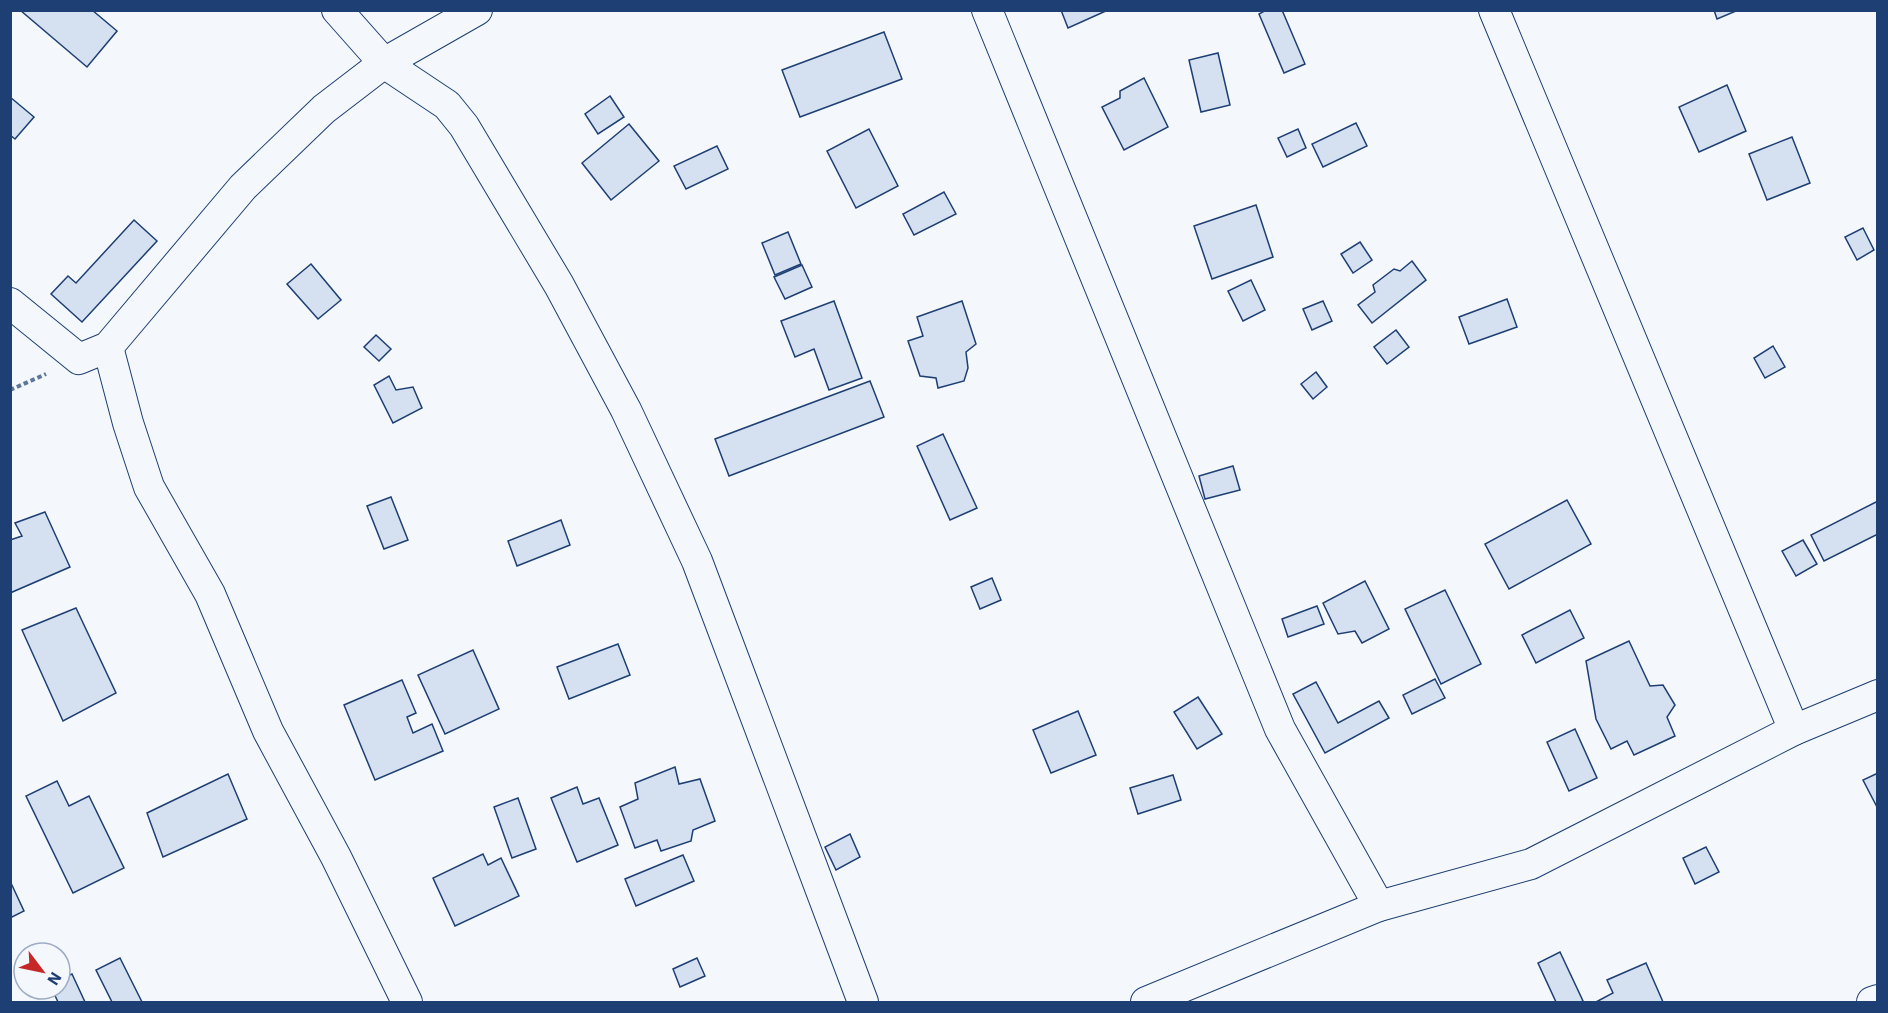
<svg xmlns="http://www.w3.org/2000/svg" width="1888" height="1013" font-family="'IBM Plex Sans',sans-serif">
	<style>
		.building { fill: #d5e0f0; stroke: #1d3f73; stroke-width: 1.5 }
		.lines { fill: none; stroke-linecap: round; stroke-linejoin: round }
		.street-casing { stroke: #1d3f73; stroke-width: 32 }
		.path { stroke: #5e769c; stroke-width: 4; stroke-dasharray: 4.5 3; stroke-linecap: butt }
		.street { stroke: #f4f7fb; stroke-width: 30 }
	</style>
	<rect width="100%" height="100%" fill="#f4f7fb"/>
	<g class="building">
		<polygon points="20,10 92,10 117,31 87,67"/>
		<polygon points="1061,10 1108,10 1068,28"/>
		<polygon points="1266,10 1282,10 1305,64 1284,73 1259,14"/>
		<polygon points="1714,10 1736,10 1736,11 1717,19"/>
		<polygon points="884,32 902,79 800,117 782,70"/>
		<polygon points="1218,53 1230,105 1201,112 1189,60"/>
		<polygon points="1144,78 1168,127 1124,150 1102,107 1120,98 1120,91"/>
		<polygon points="1727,85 1746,131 1699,152 1679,107"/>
		<polygon points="610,96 624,117 598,134 585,114"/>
		<polygon points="10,97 34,117 15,139 10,135"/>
		<polygon points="1356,123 1367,146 1323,167 1312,144"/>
		<polygon points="629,124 659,161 611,200 582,163"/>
		<polygon points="869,129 898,186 856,208 827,151"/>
		<polygon points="1298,129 1306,148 1287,157 1278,138"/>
		<polygon points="1792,137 1810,183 1767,200 1749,154"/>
		<polygon points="717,146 728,169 686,189 674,166"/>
		<polygon points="944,192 956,214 914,235 903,214"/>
		<polygon points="1256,205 1273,257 1212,279 1194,226"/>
		<polygon points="134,220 157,241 82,322 51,294 68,276 76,283"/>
		<polygon points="1863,228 1874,250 1857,260 1845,237"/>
		<polygon points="788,232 801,264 775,275 762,243"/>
		<polygon points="1360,242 1372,260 1353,273 1341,254"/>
		<polygon points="1412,261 1426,280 1372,323 1358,305 1375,292 1373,285 1394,269 1400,271"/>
		<polygon points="311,264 341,300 318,319 287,284"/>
		<polygon points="802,265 812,287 785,299 774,277"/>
		<polygon points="1251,280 1265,310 1243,321 1228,291"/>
		<polygon points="1507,299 1517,327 1469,344 1459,317"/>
		<polygon points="834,301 862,378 829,390 814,349 795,357 781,321"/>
		<polygon points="962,301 976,344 966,352 968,368 964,381 938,388 936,378 920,376 908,341 923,336 917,317"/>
		<polygon points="1323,301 1332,321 1312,330 1303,309"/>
		<polygon points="1396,330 1409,347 1387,364 1374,347"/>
		<polygon points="376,335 391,349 379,361 364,347"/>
		<polygon points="1773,346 1785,367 1765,378 1754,358"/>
		<polygon points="1316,372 1327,387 1313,399 1301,384"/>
		<polygon points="389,376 396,390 413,387 422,408 393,423 374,385"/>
		<polygon points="870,381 884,417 729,476 715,439"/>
		<polygon points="943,434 977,508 950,520 917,446"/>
		<polygon points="1233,466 1240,490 1205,499 1199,476"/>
		<polygon points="391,497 408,540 384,549 367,506"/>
		<polygon points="1567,500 1591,544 1509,589 1485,544"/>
		<polygon points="1878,501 1878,534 1824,561 1811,535"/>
		<polygon points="45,512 70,567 10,593 10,540 22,536 15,523"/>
		<polygon points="561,520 570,545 517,566 508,541"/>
		<polygon points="1803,540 1817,564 1796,576 1782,551"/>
		<polygon points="992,578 1001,600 980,609 971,587"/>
		<polygon points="1365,581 1389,629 1362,643 1355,631 1338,634 1323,603"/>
		<polygon points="1445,590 1481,664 1441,684 1405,609"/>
		<polygon points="1317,606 1324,624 1288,637 1282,619"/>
		<polygon points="76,608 116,693 63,721 22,630"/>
		<polygon points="1570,610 1584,638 1536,663 1522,635"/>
		<polygon points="1629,641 1650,686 1663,685 1675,705 1667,717 1675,736 1634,755 1627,741 1611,749 1596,719 1586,661"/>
		<polygon points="618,644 630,675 569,699 557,667"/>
		<polygon points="473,650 499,709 445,734 418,675"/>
		<polygon points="1435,679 1445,698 1412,714 1403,695"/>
		<polygon points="402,680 416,713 407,717 413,733 432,724 443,751 375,780 344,705"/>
		<polygon points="1316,682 1338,723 1379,701 1389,718 1325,753 1293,694"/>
		<polygon points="1198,697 1222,734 1197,749 1174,712"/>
		<polygon points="1078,711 1096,755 1051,773 1033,730"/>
		<polygon points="1575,729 1597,778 1569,791 1547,742"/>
		<polygon points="675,767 679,784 700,779 715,821 693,830 691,841 661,851 657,840 635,848 620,807 638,799 635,783"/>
		<polygon points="1878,773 1878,809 1863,780"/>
		<polygon points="228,774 247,819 163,857 147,813"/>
		<polygon points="1173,775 1181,800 1138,814 1130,788"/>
		<polygon points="57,781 69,806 89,796 124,868 73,893 26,796"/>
		<polygon points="577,787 583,804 599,798 618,845 577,862 551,798"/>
		<polygon points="518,798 536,849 512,858 494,807"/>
		<polygon points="850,834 860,857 836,870 825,847"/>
		<polygon points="1706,847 1719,872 1695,884 1683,858"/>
		<polygon points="483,854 488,865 501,858 519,896 455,926 433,878"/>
		<polygon points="683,855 694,881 636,906 625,879"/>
		<polygon points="10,881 24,911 10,918"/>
		<polygon points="1560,952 1583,1001 1581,1002 1556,1002 1538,963"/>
		<polygon points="120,958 142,1002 112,1002 96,970"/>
		<polygon points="697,958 705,976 680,987 673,969"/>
		<polygon points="1646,963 1663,1002 1596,1002 1613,993 1607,980"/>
		<polygon points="72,974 85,1002 58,1002 52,989 60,989 60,979"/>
	</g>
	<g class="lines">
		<defs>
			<g id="street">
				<polyline points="337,10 384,63 447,105 464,126 559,285 626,410 697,561 863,1002"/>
				<polyline points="987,10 1280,729 1379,906"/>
				<polyline points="1494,10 1794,730"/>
				<polyline points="10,303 79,359 108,347 243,187 324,109 384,63 477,10"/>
				<polyline points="108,347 128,423 149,487 210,594 268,731 336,857 407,1002"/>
				<polyline points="1146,1002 1379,906 1531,864 1794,730 1878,695"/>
				<polyline points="1872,1002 1878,1000"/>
			</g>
		</defs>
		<use href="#street" class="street-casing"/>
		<polyline class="path" points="10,390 46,374"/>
		<use href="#street" class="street"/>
	</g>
	<rect width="1888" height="1013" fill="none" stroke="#1d3f73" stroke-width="24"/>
	<g transform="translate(42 971) rotate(122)"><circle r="28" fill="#f4f7fb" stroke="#9eadc5" stroke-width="1.5"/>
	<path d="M0-4.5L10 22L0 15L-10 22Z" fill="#c62828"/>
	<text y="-9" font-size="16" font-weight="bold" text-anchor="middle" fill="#1d3f73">N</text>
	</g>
</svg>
